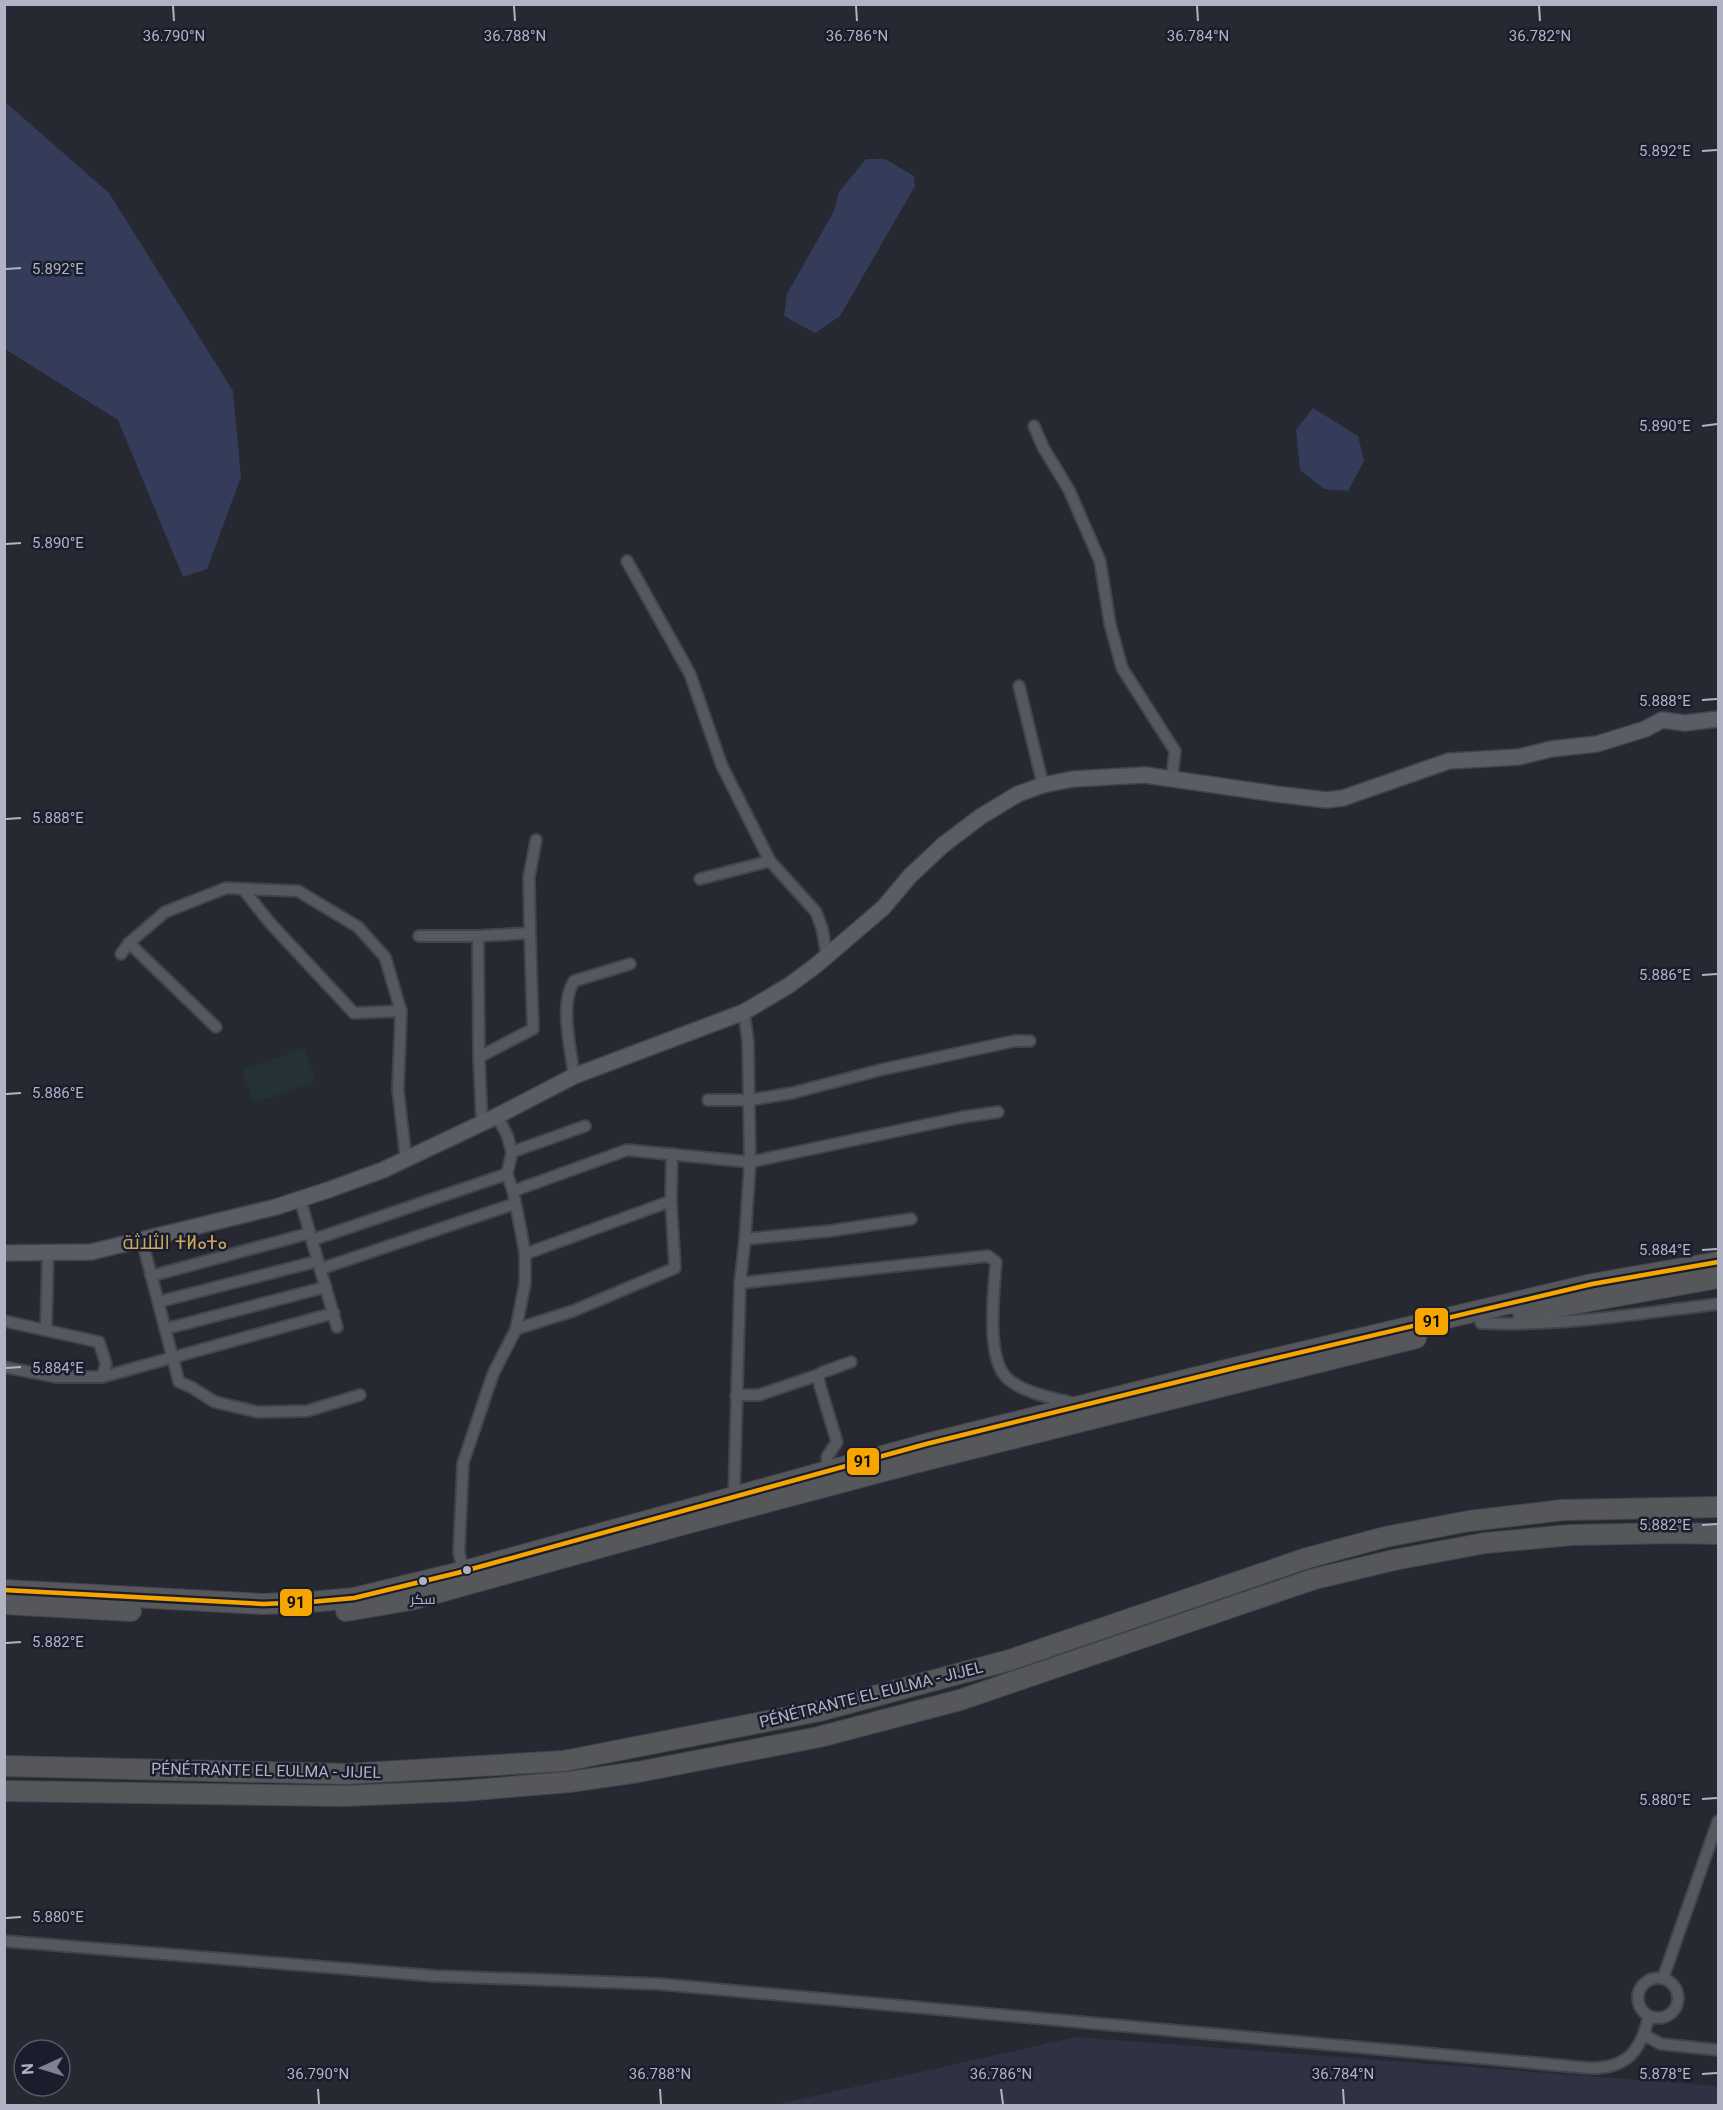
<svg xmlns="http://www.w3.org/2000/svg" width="1723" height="2110" font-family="Roboto,Cairo,'Noto Sans Tifinagh',sans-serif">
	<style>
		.airport { fill: #2e3242 }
		.green { fill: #243238 }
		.water { fill: #343c5a }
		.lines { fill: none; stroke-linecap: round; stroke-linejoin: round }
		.street-casing { stroke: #42444b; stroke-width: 14 }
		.secondary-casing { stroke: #42444b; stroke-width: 18 }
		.highway-casing { stroke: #43454d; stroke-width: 22 }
		.street { stroke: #565860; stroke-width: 10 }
		.secondary { stroke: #5a5c66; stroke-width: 15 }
		.highway { stroke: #55575a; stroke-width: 20 }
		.bus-1-casing { stroke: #1a1e2c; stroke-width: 9 }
		.bus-1 { stroke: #f7a600; stroke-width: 4.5 }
		.ticks { fill: none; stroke: #afb3c4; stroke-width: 2 }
		.bus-dot { fill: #afb3c4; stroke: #1a1e2c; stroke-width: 2 }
		.labels { text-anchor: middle; stroke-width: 5; stroke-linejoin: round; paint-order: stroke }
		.bus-label { font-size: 14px; fill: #afb3c4; stroke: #1a1e2c }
		.street-label { font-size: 16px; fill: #afb3c4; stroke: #1a1e2c }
		.quarter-label { font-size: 20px; fill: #cfa65f; stroke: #1a1e2c }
		.ticks-label { font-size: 15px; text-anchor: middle; fill: #afb3c4; stroke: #1a1e2c; stroke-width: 5; stroke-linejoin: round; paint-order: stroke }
		.line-badge { stroke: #1a1e2c; stroke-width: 2 }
		.pale-badge-label { font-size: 16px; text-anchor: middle; font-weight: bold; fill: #111 }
	</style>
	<rect width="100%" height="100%" fill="#262932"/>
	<polygon class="airport" points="1076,2037 1718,2086 1718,2105 774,2105"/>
	<polygon class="green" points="304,1048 316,1081 254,1103 242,1070"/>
	<g class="water">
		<polygon points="4,101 109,193 233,391 241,477 207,569 183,577 118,420 5,349"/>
		<polygon points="866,159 885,159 914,176 915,186 840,316 815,333 784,316 787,294 834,211 839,192"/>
		<polygon points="1313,408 1358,436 1364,461 1348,491 1324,489 1300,470 1296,430"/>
	</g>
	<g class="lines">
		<defs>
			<g id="street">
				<polyline points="1034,426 1043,447 1069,490 1100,561 1110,624 1122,668 1175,751 1172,778"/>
				<polyline points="627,561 690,674 722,766 770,861 816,912 822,928 827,956"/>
				<polyline points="1019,686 1043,785"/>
				<polyline points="700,879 770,861"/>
				<polyline points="243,889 270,923 354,1013 401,1011"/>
				<polyline points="530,933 529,877 536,840"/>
				<polyline points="419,936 478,936"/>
				<polyline points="121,954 129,943"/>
				<polyline points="216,1027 129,943 165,912 226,888 298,891 358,927 385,957 401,1011 398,1090 406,1159"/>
				<polyline points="479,1057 533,1029 530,933 478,936 479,1057 482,1123"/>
				<path d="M574 1076C571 1048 559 1005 574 981L630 964"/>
				<polyline points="708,1100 750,1100 792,1093 880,1070 1014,1041 1030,1041"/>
				<polyline points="512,1152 585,1126"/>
				<polyline points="513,1191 627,1150 750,1162 963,1117 998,1112"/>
				<polyline points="300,1199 337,1327"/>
				<polyline points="745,1239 829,1231 911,1219"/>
				<polyline points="142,1240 179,1382 191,1387 215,1402 258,1412 307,1411 360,1395"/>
				<polyline points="312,1240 507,1174"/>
				<polyline points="525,1254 671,1201"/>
				<polyline points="320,1269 514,1204"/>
				<polyline points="151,1276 310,1233"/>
				<path d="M740 1283 988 1256 996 1262C994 1290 986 1353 1005 1376 1018 1391 1051 1398 1069 1402L1071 1405"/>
				<polyline points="158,1302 318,1261"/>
				<polyline points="4,1321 99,1342 106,1364 102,1377"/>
				<path d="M1481 1323C1560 1327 1640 1313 1718 1304"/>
				<polyline points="165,1329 326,1287"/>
				<polyline points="516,1329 573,1311 675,1268 671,1201 672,1154"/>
				<polyline points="46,1330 48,1253"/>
				<polyline points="4,1367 56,1377 102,1377 334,1313"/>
				<polyline points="736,1395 759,1395 818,1375"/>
				<polyline points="828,1471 827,1457 837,1442 820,1386 818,1375 823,1372 851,1362"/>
				<polyline points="734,1496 740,1283 745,1239 750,1162 748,1042 744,1012"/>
				<polyline points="463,1572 459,1552 463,1463 493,1374 516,1329 525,1283 525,1254 521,1231 513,1191 507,1174 512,1152 507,1135 497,1116"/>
				<path d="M4 1941 435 1976 659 1984 1589 2068C1628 2069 1641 2050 1649 2016"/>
				<polyline points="1663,1978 1718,1821"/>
				<circle cx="1658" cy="1998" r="20"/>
				<polyline points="1644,2035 1661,2044 1718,2050"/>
			</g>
			<polyline id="secondary" points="4,1253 91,1252 276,1207 328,1190 383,1170 497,1116 574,1076 744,1012 788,986 814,967 883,908 910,876 943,845 980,817 1018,794 1043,785 1073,779 1145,775 1276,794 1326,800 1343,798 1449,761 1519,757 1551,749 1597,744 1645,729 1662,720 1685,723 1718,719"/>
			<g id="highway">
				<polyline points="1523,1313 1718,1278"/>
				<polyline points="4,1590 263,1604 310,1602 354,1598 457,1573 926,1444 1238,1367 1592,1284 1718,1262"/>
				<polyline points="4,1604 131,1611"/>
				<polyline points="346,1611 411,1600 685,1524 914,1463 1416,1338"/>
				<polyline points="4,1766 346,1774 564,1761 819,1711 1010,1660 1307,1558 1385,1537 1469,1521 1563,1510 1718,1507"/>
				<polyline points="4,1791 342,1796 462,1791 569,1782 638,1772 819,1737 960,1700 1314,1579 1394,1560 1485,1543 1571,1535 1677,1533 1718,1534"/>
			</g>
		</defs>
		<use href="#street" class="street-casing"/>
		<use href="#secondary" class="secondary-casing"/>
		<use href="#highway" class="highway-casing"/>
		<use href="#street" class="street"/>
		<use href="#secondary" class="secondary"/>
		<use href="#highway" class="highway"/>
		<defs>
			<polyline id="bus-1" points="4,1590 263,1604 310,1602 354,1598 457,1573 926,1444 1238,1367 1592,1284 1718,1262"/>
		</defs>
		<use href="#bus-1" class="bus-1-casing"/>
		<use href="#bus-1" class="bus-1"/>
	</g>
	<path class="ticks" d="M173 6 174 21M514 6 515 21M856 6 857 21M1197 6 1198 21M1539 6 1540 21M1702 151 1717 150M6 269 21 268M1702 426 1717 424M6 544 21 543M1702 700 1717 699M6 819 21 818M1702 975 1717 974M6 1094 21 1093M1702 1250 1717 1249M6 1368 21 1367M1702 1525 1717 1524M6 1643 21 1642M1702 1799 1717 1798M6 1918 21 1917M1702 2074 1717 2073M318 2089 319 2104M660 2089 661 2104M1001 2089 1003 2104M1343 2089 1344 2104"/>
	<g class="bus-dot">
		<circle cx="467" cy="1570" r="5"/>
		<circle cx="423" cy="1581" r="5"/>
	</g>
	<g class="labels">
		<g class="bus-label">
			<text x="423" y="1604">سكر</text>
		</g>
		<g class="street-label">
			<text transform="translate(871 1694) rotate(-14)" y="6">PÉNÉTRANTE EL EULMA - JIJEL</text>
			<text transform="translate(266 1770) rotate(1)" y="6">PÉNÉTRANTE EL EULMA - JIJEL</text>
		</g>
		<g class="quarter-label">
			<text x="175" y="1249">الثلاثة ⵜⵍⴰⵜⴰ</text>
		</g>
	</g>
	<g class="ticks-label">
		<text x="174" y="41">36.790°N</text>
		<text x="515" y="41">36.788°N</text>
		<text x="857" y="41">36.786°N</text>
		<text x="1198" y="41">36.784°N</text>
		<text x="1540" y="41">36.782°N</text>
		<text x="1665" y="156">5.892°E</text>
		<text x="58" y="274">5.892°E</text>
		<text x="1665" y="431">5.890°E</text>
		<text x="58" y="548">5.890°E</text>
		<text x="1665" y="706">5.888°E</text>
		<text x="58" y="823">5.888°E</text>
		<text x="1665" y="980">5.886°E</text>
		<text x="58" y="1098">5.886°E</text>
		<text x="1665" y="1255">5.884°E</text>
		<text x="58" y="1373">5.884°E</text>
		<text x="1665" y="1530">5.882°E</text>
		<text x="58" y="1647">5.882°E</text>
		<text x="1665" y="1805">5.880°E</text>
		<text x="58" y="1922">5.880°E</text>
		<text x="318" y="2079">36.790°N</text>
		<text x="660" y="2079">36.788°N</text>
		<text x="1001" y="2079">36.786°N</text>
		<text x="1343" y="2079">36.784°N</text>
		<text x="1665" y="2079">5.878°E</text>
	</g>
	<g class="line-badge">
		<rect x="1414" y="1307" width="35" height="29" rx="6" fill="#f7a600"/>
		<rect x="846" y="1447" width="34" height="29" rx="6" fill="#f7a600"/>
		<rect x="279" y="1588" width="34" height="29" rx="6" fill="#f7a600"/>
	</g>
	<g class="pale-badge-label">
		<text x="1432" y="1327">91</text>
		<text x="863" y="1467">91</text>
		<text x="296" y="1608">91</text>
	</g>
	<rect width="1723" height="2110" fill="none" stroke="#afb3c4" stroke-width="12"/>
	<g transform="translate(42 2068) rotate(266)"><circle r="28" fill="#1a1e2c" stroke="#565a69" stroke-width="1.5"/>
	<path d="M0-4.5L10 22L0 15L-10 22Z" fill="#7f8391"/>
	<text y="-9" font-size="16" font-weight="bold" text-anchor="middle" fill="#afb3c4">N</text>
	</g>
</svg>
